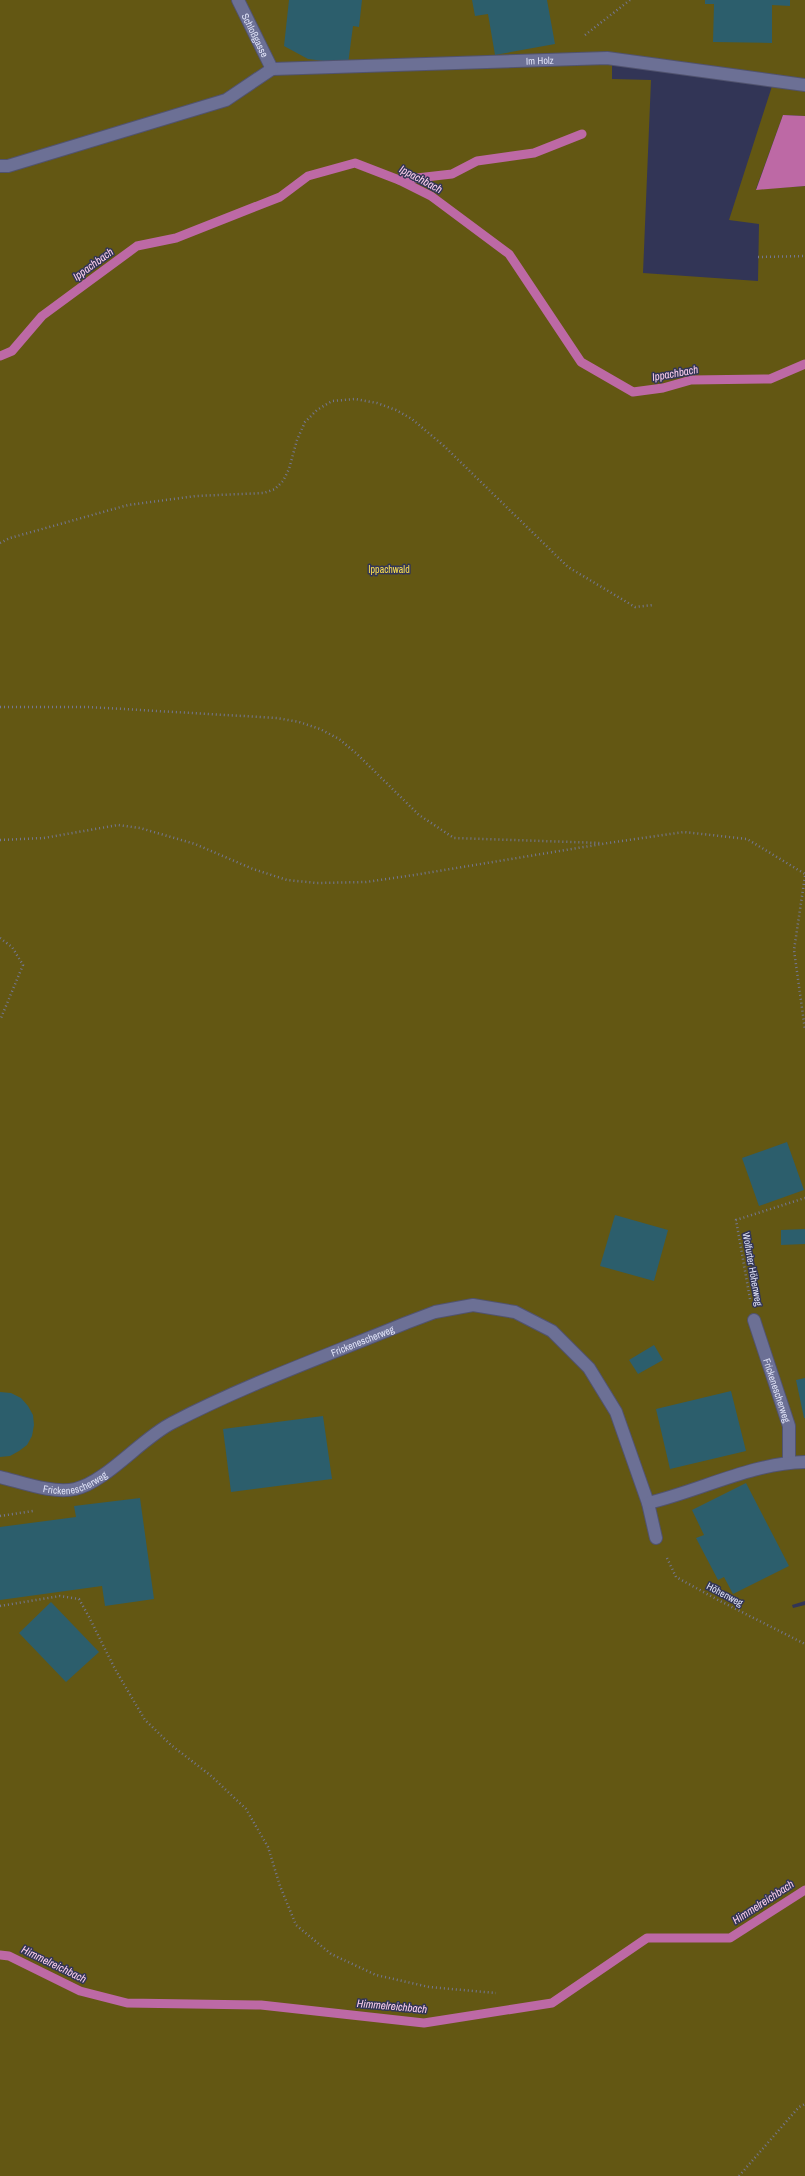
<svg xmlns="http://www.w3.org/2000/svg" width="805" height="2176" font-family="'Archivo Narrow',sans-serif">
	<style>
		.green { fill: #635713; fill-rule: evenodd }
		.water { fill: #bd69a5 }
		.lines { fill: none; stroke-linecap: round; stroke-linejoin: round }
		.stream { stroke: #bd69a5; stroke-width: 9 }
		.building { fill: #2c5e6c }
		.minor-casing { stroke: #51536f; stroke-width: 14 }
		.path { stroke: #747793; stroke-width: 2.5; stroke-dasharray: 1 3; stroke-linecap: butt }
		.minor { stroke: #6c7095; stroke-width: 12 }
		.labels { text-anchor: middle; stroke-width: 3; stroke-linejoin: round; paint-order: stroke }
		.street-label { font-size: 10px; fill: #dee1f6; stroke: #323556 }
		.park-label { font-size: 10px; fill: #fbe04f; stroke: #323556 }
		.water-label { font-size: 11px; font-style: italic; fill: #fbceec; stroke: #323556 }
	</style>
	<rect width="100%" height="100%" fill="#323556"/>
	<path class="green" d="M0 0H805V116L783 115 756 189 805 186V1601L792 1605 793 1608 805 1605V2176H0ZM653 64 774 80 729 220 759 224 758 281 643 273 651 80 612 79V65Z"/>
	<polygon class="water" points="783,115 805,116 805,186 756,190"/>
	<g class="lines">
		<g class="stream">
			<polyline points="399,180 452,174 477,161 534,153 582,134"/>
			<polyline points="0,356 12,351 42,316 137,246 176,238 280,197 308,176 355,163 399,180 431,196 509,254 581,362 633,392 663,388 691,380 770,379 805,364"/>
			<polyline points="0,1955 9,1956 80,1991 127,2003 261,2005 424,2023 552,2003 647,1938 730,1938 805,1890"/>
		</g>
	</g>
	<g class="building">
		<polygon points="289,0 362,0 359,27 353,26 348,64 308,59 284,46"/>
		<polygon points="472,0 547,0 555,44 495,55 488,14 475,16"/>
		<polygon points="705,0 790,0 790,6 772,5 772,43 713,42 714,4 705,4"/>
		<polygon points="787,1142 804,1190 759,1206 742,1158"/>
		<polygon points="615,1215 668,1230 654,1281 600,1266"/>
		<polygon points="805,1229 805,1244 781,1245 781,1230"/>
		<polygon points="654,1345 663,1360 638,1374 629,1360"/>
		<polygon points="805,1378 805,1418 804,1418 796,1380"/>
		<polygon points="731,1391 746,1451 670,1469 656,1409"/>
		<polygon points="0,1392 11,1393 21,1398 28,1406 33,1415 34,1425 32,1436 27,1445 19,1451 10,1456 0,1457"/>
		<polygon points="323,1416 332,1479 231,1492 223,1429"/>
		<polygon points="746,1483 789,1566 733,1594 724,1577 718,1580 696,1538 704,1535 692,1510"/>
		<polygon points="140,1498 154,1599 105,1606 102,1586 0,1600 0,1527 76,1517 74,1506"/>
		<polygon points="51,1602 99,1652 66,1682 19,1633"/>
	</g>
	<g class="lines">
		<defs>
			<g id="minor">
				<path id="s1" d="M238 0 272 69"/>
				<path id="s2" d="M272 69 607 58 805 85"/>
				<polyline points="0,166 8,166 226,100 272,69"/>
				<path id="s3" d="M754 1320 789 1426V1462"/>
				<path id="s4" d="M0 1477C21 1482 53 1494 75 1489 106 1482 142 1438 172 1423 247 1384 328 1355 406 1323L435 1312 473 1305 515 1312 552 1331 589 1368 616 1412 648 1503 656 1538"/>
				<path d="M648 1503C700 1491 751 1463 805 1462"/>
			</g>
		</defs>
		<use href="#minor" class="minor-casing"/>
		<g class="path">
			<polyline points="585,35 630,0"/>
			<polyline points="758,257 805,256"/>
			<polyline points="0,543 10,538 128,505 196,496 264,493 275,489 283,481 289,469 297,440 305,422 317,410 332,401 355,399 377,403 396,410 412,419 444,446 568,567 635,607 653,605"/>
			<polyline points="0,707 89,707 277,718 299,722 320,729 339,739 356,753 419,815 454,838 601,843"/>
			<polyline points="0,840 44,838 118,825 140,828 195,844 253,869 287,880 317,883 366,882 414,875 608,843 684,832 747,839 805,874"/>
			<polyline points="805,876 794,950 805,1030"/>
			<polyline points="0,938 12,947 23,965 1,1018"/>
			<polyline points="750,1299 736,1220 805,1198"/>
			<polyline points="0,1516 33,1511"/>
			<polyline points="667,1558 676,1577 718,1600 805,1644"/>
			<polyline points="0,1606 60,1596 79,1599 89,1617 115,1669 145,1720 171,1745 210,1775 246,1809 268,1847 280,1886 296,1925 331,1954 376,1975 429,1987 496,1993"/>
			<polyline points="739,2176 799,2107 805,2104"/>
		</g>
		<use href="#minor" class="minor"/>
	</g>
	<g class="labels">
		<g class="street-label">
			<text dy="4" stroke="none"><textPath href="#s1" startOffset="39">Schloßgasse</textPath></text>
			<text dy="4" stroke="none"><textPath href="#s2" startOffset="268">Im Holz</textPath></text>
			<text transform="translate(753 1269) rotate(80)" y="4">Wolfurter Höhenweg</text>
			<text dy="4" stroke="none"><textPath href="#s4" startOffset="402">Frickenescherweg</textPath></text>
			<text dy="4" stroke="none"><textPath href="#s3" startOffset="74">Frickenescherweg</textPath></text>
			<text dy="4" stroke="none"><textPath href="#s4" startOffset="78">Frickenescherweg</textPath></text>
			<text transform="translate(725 1594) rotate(28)" y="4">Höhenweg</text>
		</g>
		<g class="park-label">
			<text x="389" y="573">Ippachwald</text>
		</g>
		<g class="water-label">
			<text transform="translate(421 179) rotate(28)" y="4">Ippachbach</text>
			<text transform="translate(93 264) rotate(-36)" y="4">Ippachbach</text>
			<text transform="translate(675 373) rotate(-10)" y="4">Ippachbach</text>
			<text transform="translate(763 1902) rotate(-33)" y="4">Himmelreichbach</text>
			<text transform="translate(54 1964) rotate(26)" y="4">Himmelreichbach</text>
			<text transform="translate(392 2006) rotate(5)" y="4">Himmelreichbach</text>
		</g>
	</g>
</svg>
